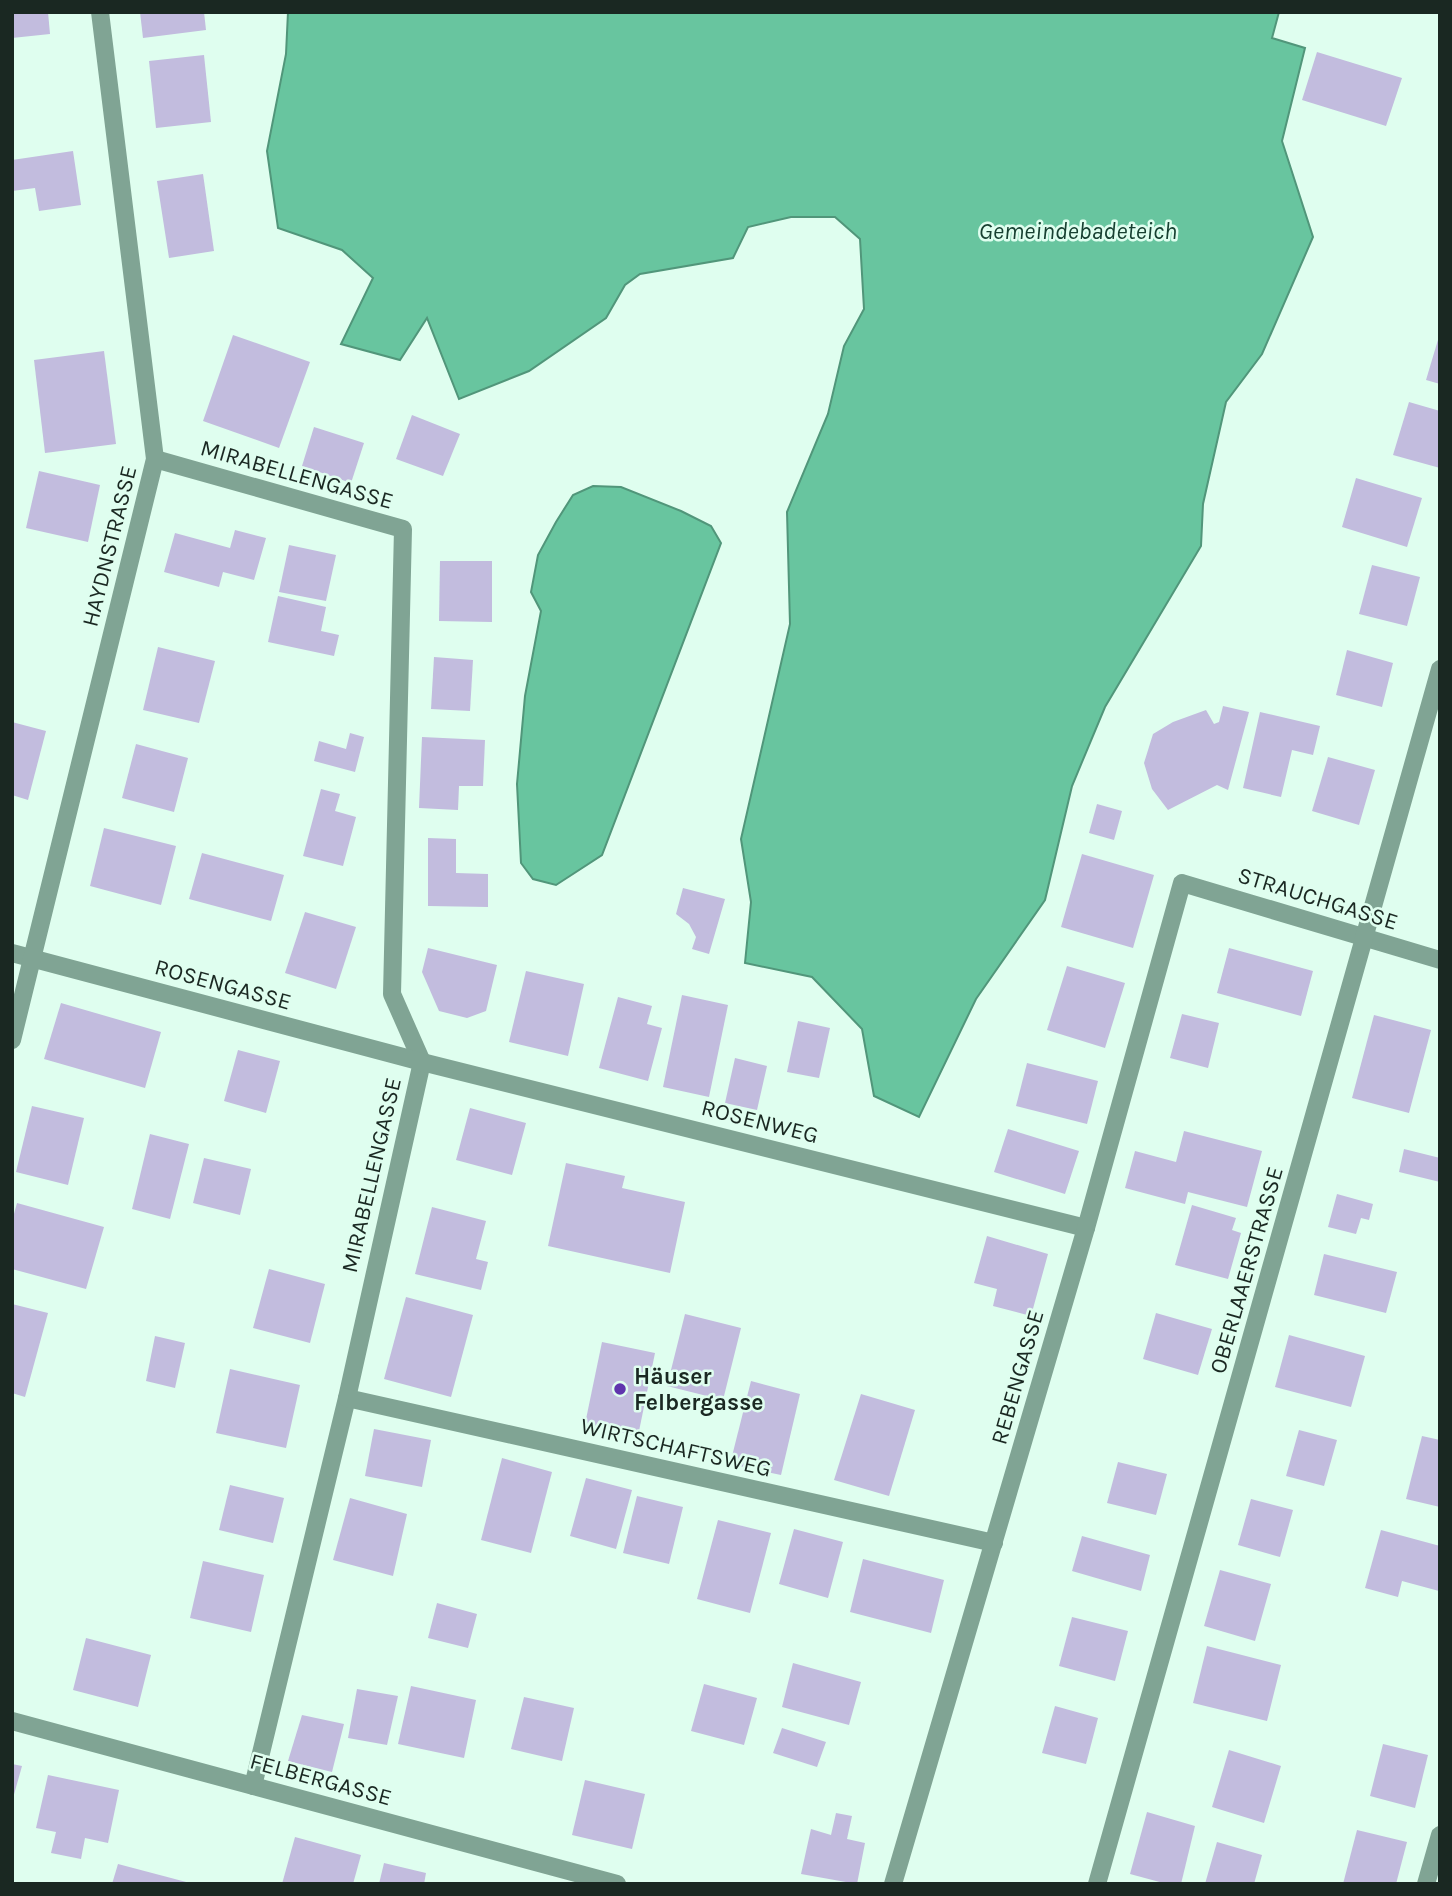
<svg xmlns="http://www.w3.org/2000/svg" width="1452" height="1896" font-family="Karla,sans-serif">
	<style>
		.water { fill: #68c59f; stroke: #51967a; stroke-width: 2 }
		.building { fill: #c2bcde }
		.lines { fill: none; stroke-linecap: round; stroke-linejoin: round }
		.street { stroke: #80a494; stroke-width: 18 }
		.poi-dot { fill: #5f35ad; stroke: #dffeef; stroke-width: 2.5 }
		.labels { text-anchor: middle; stroke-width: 5; stroke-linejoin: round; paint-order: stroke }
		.street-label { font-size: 23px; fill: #1a2822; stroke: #dffeef }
		.poi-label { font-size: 23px; font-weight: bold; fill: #1a2822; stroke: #dffeef; text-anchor: start }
		.water-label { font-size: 24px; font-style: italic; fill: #174031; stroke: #dffeef }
	</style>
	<rect width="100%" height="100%" fill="#dffeef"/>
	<g class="water">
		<polygon points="288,12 1279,12 1272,38 1305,48 1282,141 1313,237 1262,354 1226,402 1203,504 1201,546 1105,707 1072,786 1045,900 976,999 919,1117 874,1096 862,1029 812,977 745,963 751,902 741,839 790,624 787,512 828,414 844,346 864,309 860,239 835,217 791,217 748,227 733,258 640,274 625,285 606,318 529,371 459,399 427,318 400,360 341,344 373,278 342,250 278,228 267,151 286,54"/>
		<polygon points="593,486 621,487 681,511 711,526 721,543 602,855 556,885 533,879 521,863 517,784 525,696 541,611 531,592 538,555 556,522 573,495"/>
	</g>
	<g class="building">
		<polygon points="12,12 48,12 50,34 12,38"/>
		<polygon points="140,12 204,12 206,30 143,38"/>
		<polygon points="1317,52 1402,78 1386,126 1302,100"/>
		<polygon points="204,55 211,122 156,128 149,61"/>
		<polygon points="73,151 81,205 39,211 35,188 12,191 12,160"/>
		<polygon points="203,174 214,251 169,258 157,181"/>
		<polygon points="1440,333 1440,384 1426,380"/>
		<polygon points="233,335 310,362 279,448 203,421"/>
		<polygon points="104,351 116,444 45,453 34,360"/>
		<polygon points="1409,402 1440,411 1440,468 1393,455"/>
		<polygon points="412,415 460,434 443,476 396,459"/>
		<polygon points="314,427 364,443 351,483 302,466"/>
		<polygon points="39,471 100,485 88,542 26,528"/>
		<polygon points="1356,478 1422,498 1407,547 1342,527"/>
		<polygon points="235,530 266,538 254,580 223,572 219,587 164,572 175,533 230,548"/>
		<polygon points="289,545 336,555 326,601 279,592"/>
		<polygon points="440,561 492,561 492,622 439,621"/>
		<polygon points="1372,565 1420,577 1407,626 1359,614"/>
		<polygon points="278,596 326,607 321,631 339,635 334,656 268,642"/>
		<polygon points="158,647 215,661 199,723 143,710"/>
		<polygon points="1347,650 1393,663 1382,707 1336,695"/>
		<polygon points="434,657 473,660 470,711 431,709"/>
		<polygon points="1223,706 1249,712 1228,790 1217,785 1168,810 1152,789 1144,763 1153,734 1173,722 1206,710 1214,724 1219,722"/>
		<polygon points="1260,712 1320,726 1313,755 1292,750 1281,797 1243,788"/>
		<polygon points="12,722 46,731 28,800 12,795"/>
		<polygon points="350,733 364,737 355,772 314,761 319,741 346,749"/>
		<polygon points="422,737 485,740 483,786 459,786 458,810 419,808"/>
		<polygon points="136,744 188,758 174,812 122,798"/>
		<polygon points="1328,757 1375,770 1359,825 1312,811"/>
		<polygon points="321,789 340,794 335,811 356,817 343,866 303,856"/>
		<polygon points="1097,804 1122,811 1114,840 1089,833"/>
		<polygon points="104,828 176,846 161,905 90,886"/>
		<polygon points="428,838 456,839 456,873 488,874 488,907 428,906"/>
		<polygon points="202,853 284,875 271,921 189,899"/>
		<polygon points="1082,854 1154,875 1133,948 1061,927"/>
		<polygon points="683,888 725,899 709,954 692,949 696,937 689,924 676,914"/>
		<polygon points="305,912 356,927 336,989 285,973"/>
		<polygon points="428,948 497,965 486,1011 467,1018 439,1011 422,972"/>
		<polygon points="1229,948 1313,971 1301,1016 1217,993"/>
		<polygon points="1067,966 1125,983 1105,1048 1047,1030"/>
		<polygon points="526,971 584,984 568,1056 509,1042"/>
		<polygon points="682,995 728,1005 709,1097 663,1087"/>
		<polygon points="618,997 652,1006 647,1024 662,1028 648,1081 599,1068"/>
		<polygon points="61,1003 161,1032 145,1088 44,1059"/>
		<polygon points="1182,1014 1219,1023 1208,1068 1170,1058"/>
		<polygon points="1374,1015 1431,1030 1409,1113 1352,1098"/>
		<polygon points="798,1021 830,1028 819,1078 787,1072"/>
		<polygon points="238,1050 280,1061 266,1113 224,1101"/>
		<polygon points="735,1058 767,1066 757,1110 725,1103"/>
		<polygon points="1027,1063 1098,1081 1087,1124 1016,1106"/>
		<polygon points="32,1106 84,1118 68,1185 16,1172"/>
		<polygon points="470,1108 526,1123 512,1175 456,1160"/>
		<polygon points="1008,1129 1079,1151 1065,1194 994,1172"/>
		<polygon points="1184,1131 1262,1151 1247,1207 1188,1192 1185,1204 1125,1188 1135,1151 1176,1162"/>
		<polygon points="150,1134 189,1144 170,1219 132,1209"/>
		<polygon points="1404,1149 1440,1158 1440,1182 1399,1172"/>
		<polygon points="204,1158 251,1169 240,1215 193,1203"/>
		<polygon points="566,1163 625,1176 622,1188 685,1202 670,1273 548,1246"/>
		<polygon points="1337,1194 1373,1204 1369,1220 1361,1218 1356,1234 1328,1227"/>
		<polygon points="17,1203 104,1227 86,1289 12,1269 12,1221"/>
		<polygon points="1192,1205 1236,1218 1232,1230 1241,1233 1228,1279 1175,1265"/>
		<polygon points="432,1207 486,1221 476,1259 488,1262 481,1290 415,1274"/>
		<polygon points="987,1236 1048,1254 1031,1316 993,1306 997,1289 974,1283"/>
		<polygon points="1324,1254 1397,1272 1386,1313 1314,1295"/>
		<polygon points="269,1269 325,1284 310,1343 253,1328"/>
		<polygon points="406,1297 473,1315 451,1397 384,1379"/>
		<polygon points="12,1304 48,1313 25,1397 12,1393"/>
		<polygon points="1156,1313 1212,1329 1198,1375 1143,1359"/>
		<polygon points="685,1314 741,1328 723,1400 667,1386"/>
		<polygon points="1289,1335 1365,1356 1351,1407 1275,1387"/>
		<polygon points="155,1336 185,1343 175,1388 146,1381"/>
		<polygon points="602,1342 655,1353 638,1436 585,1424"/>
		<polygon points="230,1369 300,1385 286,1448 216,1433"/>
		<polygon points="751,1381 800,1394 781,1475 730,1464"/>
		<polygon points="861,1394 915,1410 889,1496 834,1480"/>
		<polygon points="374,1429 431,1440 422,1487 365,1476"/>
		<polygon points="1299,1430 1337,1440 1324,1486 1286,1476"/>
		<polygon points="1422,1436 1440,1440 1440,1507 1406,1499"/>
		<polygon points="502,1458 552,1472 531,1553 481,1540"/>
		<polygon points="1118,1462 1167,1474 1156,1515 1107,1503"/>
		<polygon points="586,1478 632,1490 616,1549 570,1536"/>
		<polygon points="230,1485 284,1498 273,1543 219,1530"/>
		<polygon points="637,1496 683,1507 669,1564 623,1553"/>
		<polygon points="350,1498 407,1514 393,1576 333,1560"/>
		<polygon points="1251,1499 1293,1510 1280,1557 1238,1545"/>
		<polygon points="718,1520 771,1533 750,1613 697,1599"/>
		<polygon points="794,1529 843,1542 828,1598 779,1584"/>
		<polygon points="1381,1530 1440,1546 1439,1591 1402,1581 1398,1597 1365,1588"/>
		<polygon points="1082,1536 1150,1555 1141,1591 1072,1571"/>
		<polygon points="863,1559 944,1580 931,1633 850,1612"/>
		<polygon points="203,1561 264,1575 251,1632 190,1618"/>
		<polygon points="1220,1570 1271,1584 1255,1641 1204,1626"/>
		<polygon points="437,1603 477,1614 468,1648 428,1638"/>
		<polygon points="1072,1617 1128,1631 1115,1681 1059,1666"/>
		<polygon points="86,1638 151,1655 138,1707 73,1690"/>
		<polygon points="1207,1646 1281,1665 1267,1721 1193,1703"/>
		<polygon points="793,1663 861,1682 849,1725 782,1707"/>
		<polygon points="704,1684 757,1698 744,1745 691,1731"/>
		<polygon points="411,1686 476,1700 464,1758 398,1744"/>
		<polygon points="357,1689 398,1696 387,1745 348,1738"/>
		<polygon points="524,1697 574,1708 562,1761 511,1749"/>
		<polygon points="1055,1706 1098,1718 1086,1764 1042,1753"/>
		<polygon points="302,1715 344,1724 332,1772 288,1761"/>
		<polygon points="782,1728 826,1742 817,1767 773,1753"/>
		<polygon points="1383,1744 1428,1755 1415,1808 1370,1796"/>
		<polygon points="1229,1750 1281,1766 1264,1823 1212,1807"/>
		<polygon points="12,1764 22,1766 13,1798 12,1797"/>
		<polygon points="48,1775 119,1790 108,1843 85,1838 81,1859 51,1853 56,1832 36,1828"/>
		<polygon points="585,1780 645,1794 632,1849 572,1835"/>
		<polygon points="1147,1812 1195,1826 1181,1884 1167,1884 1130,1874"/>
		<polygon points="836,1813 852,1816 847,1839 865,1843 857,1884 801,1874 811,1829 831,1835"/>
		<polygon points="1357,1830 1407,1842 1396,1884 1343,1884"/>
		<polygon points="295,1837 361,1855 353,1884 282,1884"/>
		<polygon points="1217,1842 1262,1855 1254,1884 1205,1884"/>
		<polygon points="384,1863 426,1873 424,1884 379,1884"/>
		<polygon points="118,1864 190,1883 190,1884 112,1884"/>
	</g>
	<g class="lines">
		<g class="street">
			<polyline points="155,459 403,529 392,994 422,1062 347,1398 253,1786"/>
			<polyline points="12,953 422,1062 1086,1228"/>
			<polyline points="12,1040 155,459 100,12"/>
			<polyline points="347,1398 994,1543"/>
			<polyline points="12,1721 617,1884"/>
			<polyline points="893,1884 1086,1228 1182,883 1440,960"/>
			<polyline points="1097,1884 1440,669"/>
			<polyline points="1426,1884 1440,1835"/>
		</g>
	</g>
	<circle class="poi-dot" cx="620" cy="1389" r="7"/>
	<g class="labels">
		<g class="street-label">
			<text transform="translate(297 474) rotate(16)" y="8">MIRABELLENGASSE</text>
			<text transform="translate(109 546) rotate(-76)" y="8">HAYDNSTRASSE</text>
			<text transform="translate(1318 898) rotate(17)" y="8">STRAUCHGASSE</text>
			<text transform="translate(223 984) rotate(15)" y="8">ROSENGASSE</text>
			<text transform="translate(760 1121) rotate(14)" y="8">ROSENWEG</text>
			<text transform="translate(371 1175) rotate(-77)" y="8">MIRABELLENGASSE</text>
			<text transform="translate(1246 1270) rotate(-74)" y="8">OBERLAAERSTRASSE</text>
			<text transform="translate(1017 1377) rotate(-74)" y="8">REBENGASSE</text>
			<text transform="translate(676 1447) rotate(13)" y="8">WIRTSCHAFTSWEG</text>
			<text transform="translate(321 1779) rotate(15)" y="8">FELBERGASSE</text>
		</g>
		<g class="poi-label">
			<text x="634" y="1384">Häuser<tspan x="634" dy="26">Felbergasse</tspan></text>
		</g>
		<g class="water-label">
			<text x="1078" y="239">Gemeindebadeteich</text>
		</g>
	</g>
	<rect width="1452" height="1896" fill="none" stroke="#1a2822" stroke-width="28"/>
</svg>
